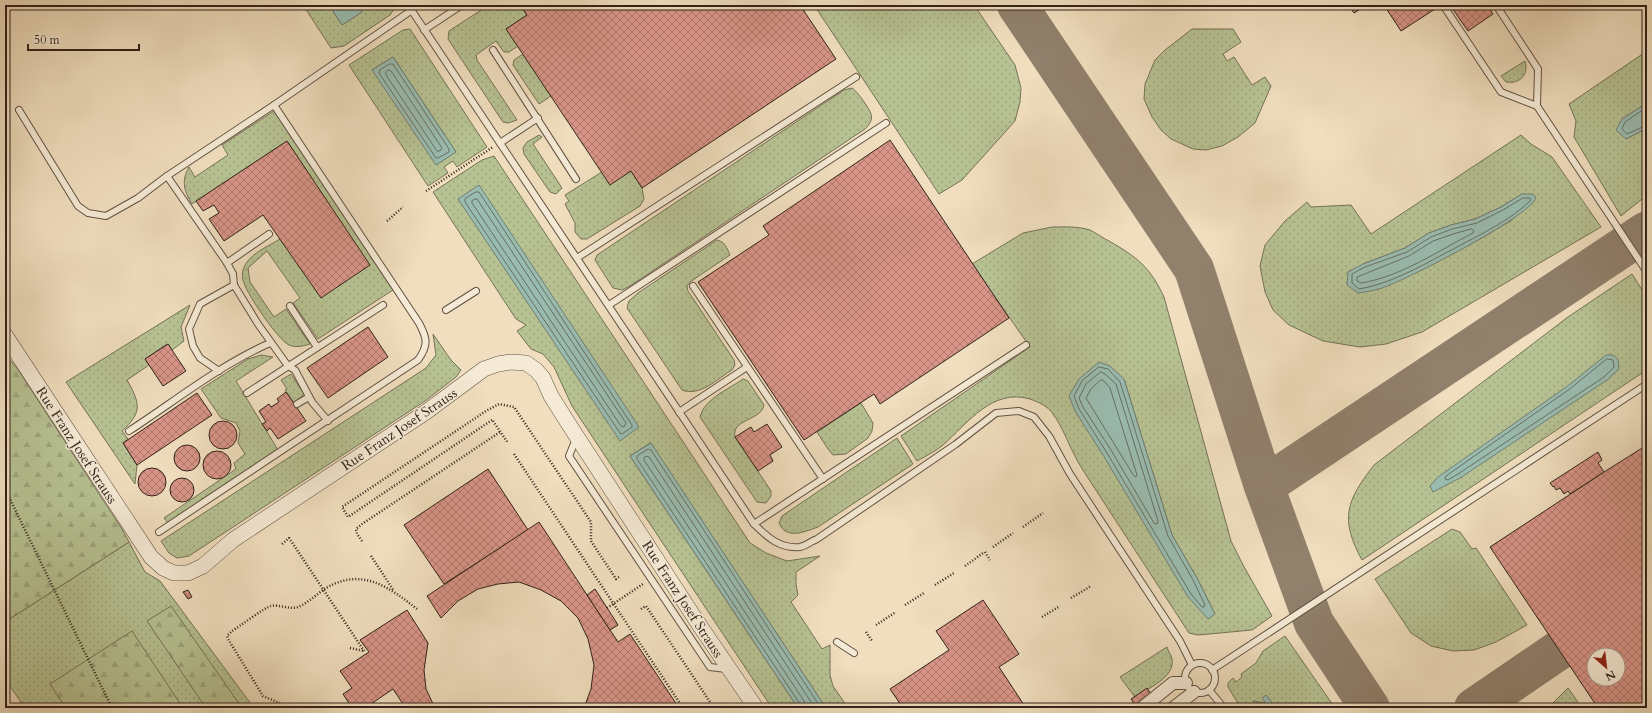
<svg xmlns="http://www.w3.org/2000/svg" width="1652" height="713" font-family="Cardo,serif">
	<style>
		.grass { fill: url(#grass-dots); stroke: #747256; fill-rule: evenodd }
		.forest { fill: url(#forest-firs); stroke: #747256 }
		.water { fill: #9abcb0; stroke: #707e74 }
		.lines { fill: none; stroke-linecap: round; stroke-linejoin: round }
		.shore { stroke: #656f65; stroke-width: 1 }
		.taxiway { stroke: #90806c; stroke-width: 40 }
		.building { fill: url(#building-cross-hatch); stroke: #30221a; fill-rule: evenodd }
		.service-casing { stroke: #605143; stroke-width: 8 }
		.minor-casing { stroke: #605143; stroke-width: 14 }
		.tertiary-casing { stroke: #605143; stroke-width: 16 }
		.path { stroke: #30221a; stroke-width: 2.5; stroke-dasharray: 1 2; stroke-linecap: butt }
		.service { stroke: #f5ead5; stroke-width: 6 }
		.minor { stroke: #f5ead5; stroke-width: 12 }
		.tertiary { stroke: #f5ead5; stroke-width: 15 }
		.labels { text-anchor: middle; stroke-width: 3; stroke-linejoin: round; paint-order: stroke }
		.street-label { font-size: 14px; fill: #30221a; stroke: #f5ead5 }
	</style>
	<defs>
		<pattern id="grass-dots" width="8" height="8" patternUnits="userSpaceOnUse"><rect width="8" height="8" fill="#b7c293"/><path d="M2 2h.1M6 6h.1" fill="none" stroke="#9ea67e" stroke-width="1.8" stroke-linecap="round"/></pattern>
		<pattern id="forest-firs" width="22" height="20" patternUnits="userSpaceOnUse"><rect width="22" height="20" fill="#b7c293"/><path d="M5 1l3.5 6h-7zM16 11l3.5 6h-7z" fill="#9ea67e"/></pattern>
		<pattern id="building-cross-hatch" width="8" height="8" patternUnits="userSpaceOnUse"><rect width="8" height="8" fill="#d99588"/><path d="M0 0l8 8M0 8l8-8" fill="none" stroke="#b0796e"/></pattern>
	</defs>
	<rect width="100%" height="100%" fill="#f0debe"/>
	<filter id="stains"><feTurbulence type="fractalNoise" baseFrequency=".005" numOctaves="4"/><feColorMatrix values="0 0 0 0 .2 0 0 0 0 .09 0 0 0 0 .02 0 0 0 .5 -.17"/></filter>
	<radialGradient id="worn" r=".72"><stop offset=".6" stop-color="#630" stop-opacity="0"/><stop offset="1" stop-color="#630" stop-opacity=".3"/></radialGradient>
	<g class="grass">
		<polygon points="303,5 329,5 342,25 362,12 358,5 392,5 394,9 390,15 344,46 331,48"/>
		<polygon points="489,5 520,5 527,15 506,29 518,46 509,52 504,52 496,41 476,55 477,60 517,120 508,123 503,122 448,39 449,31"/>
		<polygon points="814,5 974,5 1015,65 1021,88 1020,102 1015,121 962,180 939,194"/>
		<path d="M410 29 487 147 457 167 453 161 444 167 448 173 428 186 349 65 403 30ZM393 57 456 152 372 70Z"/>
		<polygon points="1192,29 1233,29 1241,42 1223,54 1227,61 1234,57 1252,85 1265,77 1271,86 1255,123 1238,137 1222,146 1206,150 1193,149 1171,139 1161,130 1152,117 1144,99 1145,84 1155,60 1165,50"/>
		<polygon points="1647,51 1647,103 1622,119 1626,139 1647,128 1647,195 1621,216 1574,137 1576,121 1569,104"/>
		<polygon points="523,54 551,96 539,104 513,65 514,60"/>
		<path d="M1525 61C1529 75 1520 84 1506 82L1501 76Z"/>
		<path d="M852 88C858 92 869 108 871 114 873 120 869 125 865 129L630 286 622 290 613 288 595 260 597 255 844 90Z"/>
		<path d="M274 111 393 290 318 339 293 303 300 298 267 251 248 268 250 282 274 317 286 309 310 344C303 346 296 348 289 345 278 340 247 294 244 283 242 279 242 274 243 270 248 254 267 247 280 239L369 265 287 141 192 204C184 191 181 181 189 167L195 177 228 155 222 145Z"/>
		<polygon points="539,135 542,137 533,144 562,188 556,194 550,192 524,154 523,148 527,142"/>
		<path d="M1521 135 1531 144 1552 157 1601 227 1422 332 1386 344 1360 347 1323 341 1289 325 1273 310 1265 292 1260 266 1265 245 1285 221 1307 202 1311 207 1351 205 1371 234ZM1522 194 1512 220 1480 239 1417 272 1363 264 1405 248 1429 233 1451 225 1475 219 1501 207Z"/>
		<polygon points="494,156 750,543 766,553 787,561 820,556 796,572 796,584 798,595 791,602 822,649 830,645 830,675 833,686 848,708 826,708 650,443 630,456 798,708 772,708 572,406 554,367 543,354 531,349 517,331 526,325 516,319 433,192 482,160"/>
		<polygon points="631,171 642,188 644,199 640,206 587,239 581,239 575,232 575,223 565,204 569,201 565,195 602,172"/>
		<path d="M1052 227C1064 227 1078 226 1090 230 1096 233 1103 238 1109 241 1137 257 1150 267 1164 297L1231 541 1243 565 1272 616 1252 630 1198 635 1189 633 1088 478C1083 470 1078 463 1074 454 1067 441 1062 426 1053 414 1048 406 1038 402 1030 399 992 388 968 423 943 445 936 451 926 456 917 461L901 436 1030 347 972 264 1023 233ZM1124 379 1172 535 1197 578 1215 614 1075 411Z"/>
		<path d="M717 240C725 242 727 248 730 255L690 282 687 286 688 291 734 360 735 365 732 370C717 379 700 397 682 390L627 308 629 301 638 293Z"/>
		<path d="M1632 274 1647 298V368L1645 371 1362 560C1339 518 1347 500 1374 465L1568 317Z"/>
		<path d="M190 305 181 327 184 341 172 350 167 344 145 359 149 365 127 380C140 403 143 412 122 431L128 439 123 443 137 465 135 484 66 382Z"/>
		<polygon points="433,334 451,360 461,370 456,377 425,401 189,556 177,558 169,553 161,541 426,368 436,355"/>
		<polygon points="261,355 273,357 236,381 278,450 168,523 164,518 236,469 234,463 245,454 238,443 240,431 236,423 221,418 201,389 248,359"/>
		<polygon points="291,374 304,394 294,403 285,390 287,389 281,380"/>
		<path d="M743 379 748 381 764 405C761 421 731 419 735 437L771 491V496L766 503 757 502 700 417C704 399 729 389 743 379Z"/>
		<polygon points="861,403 873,423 872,431 868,438 846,454 833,455 828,449 817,432"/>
		<path d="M897 438 913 464 818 527C804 532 786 540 779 523L782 516Z"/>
		<polygon points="1452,529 1460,532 1472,549 1476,548 1527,625 1496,642 1474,650 1453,651 1431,646 1411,633 1375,579"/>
		<polygon points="129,542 145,572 160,581 254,708 25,708 5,679 5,622"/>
		<polygon points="1285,636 1335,708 1278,708 1274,705 1254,701 1254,708 1241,708 1228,687 1228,683 1233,678 1236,682 1242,677 1241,674 1256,663 1263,651"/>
		<path d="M1167 647C1168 651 1171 655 1172 659 1175 678 1148 688 1135 697L1120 677Z"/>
		<polygon points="1568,688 1582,708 1548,708"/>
	</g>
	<g class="forest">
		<polygon points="5,355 17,368 122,529 129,542 5,622"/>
		<polygon points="171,606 242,708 206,708 147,621"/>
		<polygon points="132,631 183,708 66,708 50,684"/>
	</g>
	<g class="water">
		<polygon points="329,5 358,5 362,12 342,25"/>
		<polygon points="393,57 456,152 436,165 372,70"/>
		<polygon points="1647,103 1647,128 1626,139 1616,130 1622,119"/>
		<polygon points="479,185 639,427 620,441 458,199"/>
		<path d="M1522 194H1533L1536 198C1529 217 1403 282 1379 289 1372 291 1364 292 1358 293L1347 285 1348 272 1363 264 1405 248 1429 233 1451 225 1475 219 1501 207Z"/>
		<polygon points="1606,355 1613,355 1618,359 1619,369 1607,380 1460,478 1433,492 1430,486 1438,477 1569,385"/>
		<polygon points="1099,362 1110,366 1124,379 1172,535 1197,578 1215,614 1208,619 1188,597 1103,455 1075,411 1069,396 1079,379"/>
		<polygon points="651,443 826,708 798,708 630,456"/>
		<polygon points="1266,695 1274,705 1278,708 1254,708 1253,701 1266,704 1262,698"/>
	</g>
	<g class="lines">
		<g class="shore">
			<polygon points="390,64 393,64 449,149 449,152 438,158 436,158 379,73 380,70"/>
			<polygon points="389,70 391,71 442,148 440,151 437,151 386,75 386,72"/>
			<polyline points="1647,107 1625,122 1622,129 1627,134 1647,125"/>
			<polygon points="476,192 479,192 632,425 632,427 622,434 620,433 465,202 465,199"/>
			<path d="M1523 198H1530L1531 200C1511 220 1481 234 1457 247 1426 263 1394 283 1359 289L1352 283V274L1365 267 1407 252 1431 237 1452 229 1477 223 1503 210Z"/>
			<polygon points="475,199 477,199 626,423 624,427 621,426 472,203 472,201"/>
			<path d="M1472 229 1474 231 1473 233C1438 251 1400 277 1361 283L1357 281V277L1409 256 1433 241 1453 234Z"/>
			<polygon points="1607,359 1613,360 1614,367 1604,377 1458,474 1448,480 1445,479 1446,476 1571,388"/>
			<polygon points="1099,367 1108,369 1120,382 1168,536 1193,580 1205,605 1204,607 1202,607 1191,594 1107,453 1079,409 1074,396 1082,381"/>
			<polygon points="1101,372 1105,374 1116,384 1158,521 1157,524 1154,523 1111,450 1083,407 1079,398 1086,384"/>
			<polygon points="1101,380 1103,380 1110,388 1137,475 1136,477 1134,476 1086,398 1091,389"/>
			<polyline points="801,708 800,704 637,459 637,456 648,449 651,450 821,708"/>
			<polyline points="806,708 804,701 644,460 644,458 646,456 649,457 815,708"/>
		</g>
		<g class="taxiway">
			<polyline points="1017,5 1194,269 1264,486 1314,623 1370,708"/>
			<polyline points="1264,486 1647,231"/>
			<polyline points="1474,708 1559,650"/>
		</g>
	</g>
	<g class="building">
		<polygon points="520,5 800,5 836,59 642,188 631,171 610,185 506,29 527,15"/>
		<polygon points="1349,5 1367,5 1354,13"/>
		<polygon points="1384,5 1432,5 1435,9 1401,31"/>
		<polygon points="1450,5 1487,5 1493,14 1468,31"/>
		<polygon points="890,140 1009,318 880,404 874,394 804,440 698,282 769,235 763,226"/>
		<polygon points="287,141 370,265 321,298 263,215 224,241 209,219 219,213 214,205 203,211 196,201"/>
		<polygon points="368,327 388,357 328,398 307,368"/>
		<polygon points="168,344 186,371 163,386 145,359"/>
		<polygon points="286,392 306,421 278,439 270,428 267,431 262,424 266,422 259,411 269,404 271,407 279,402 277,399"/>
		<polygon points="197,393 212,415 137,465 123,443"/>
		<circle cx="223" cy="435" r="14"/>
		<polygon points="767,424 782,447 770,455 773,461 758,471 735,437 751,427 754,432"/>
		<circle cx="187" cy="458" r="13"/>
		<path d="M1647 445V708H1598L1490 547 1604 472ZM1594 655H1618V679H1594Z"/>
		<circle cx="217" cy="465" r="14"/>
		<polygon points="1598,452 1602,460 1598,463 1604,472 1570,494 1568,491 1564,494 1560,488 1556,490 1554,486 1553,487 1550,483"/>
		<circle cx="152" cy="482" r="14"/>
		<polygon points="488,469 528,530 444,584 404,525"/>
		<circle cx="182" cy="490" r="12"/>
		<polygon points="539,522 618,642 630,634 679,708 584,708 591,689 594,665 588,639 578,618 561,601 541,590 519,582 498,584 478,589 458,601 441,618 427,596"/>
		<polygon points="595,589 618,625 610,630 587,595"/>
		<polygon points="188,590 192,597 188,599 183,592"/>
		<polygon points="983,600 1019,654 999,667 1026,708 903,708 890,689 949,650 936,631"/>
		<polygon points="407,610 428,643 424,670 426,689 435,708 402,708 400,706 403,704 393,689 365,708 352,708 343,694 352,688 340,671 369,652 360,640"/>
		<polygon points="1147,688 1160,708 1137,708 1131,699"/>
	</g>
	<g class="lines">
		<defs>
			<g id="service">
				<path d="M408 5 754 524C767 537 780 549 800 547 805 546 812 541 817 539L956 444 996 413 1019 411 1034 417 1049 436 1070 474 1180 641 1192 665"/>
				<polyline points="1443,5 1501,92 1537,106"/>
				<polyline points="1496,5 1538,69 1537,106 1647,272"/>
				<polyline points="424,30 462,5"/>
				<polyline points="493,50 576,179"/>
				<polyline points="19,110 78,206 88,213 106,216 138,198 167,176 274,105 412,10"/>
				<polyline points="500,143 538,118"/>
				<polyline points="167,176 227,263 233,274 234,285 258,324 288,366 295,370 312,402 328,421"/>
				<polyline points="577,258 856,77"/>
				<polyline points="227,263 269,234"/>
				<polyline points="693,286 823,479"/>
				<polyline points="609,305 886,123"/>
				<polyline points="290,306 317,347"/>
				<polyline points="446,310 476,291"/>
				<polyline points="219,371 200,358 193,346 189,329 200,304 234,285"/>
				<polyline points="247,393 383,305"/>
				<polyline points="297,404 309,397"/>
				<polyline points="679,412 747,367"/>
				<path d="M129 431C175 401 220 365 270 343"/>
				<polyline points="576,439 569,456 710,667 726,669"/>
				<polyline points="754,524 1026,345"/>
				<path d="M159 532 418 360C429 345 427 338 419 323L274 105"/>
				<polyline points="837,642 854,653"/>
				<circle cx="1200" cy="678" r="15"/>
				<polyline points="1212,670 1647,384"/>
				<polyline points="1209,690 1224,708"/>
			</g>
			<g id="minor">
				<polyline points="1142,708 1173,683 1186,683"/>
				<polyline points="1173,708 1194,692"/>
			</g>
			<polyline id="tertiary" points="5,335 151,557 163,568 174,573 188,573 203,566 233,540 426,412 484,369 498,364 511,362 526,363 536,370 543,378 551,396 568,423 698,623 756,708"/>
		</defs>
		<use href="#service" class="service-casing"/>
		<use href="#minor" class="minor-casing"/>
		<use href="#tertiary" class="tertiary-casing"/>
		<g class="path">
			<polyline points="426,191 493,147"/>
			<polyline points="387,221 403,207"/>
			<polyline points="492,420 348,517 342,507 486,411 499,404 514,407 591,522 591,541 616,579 619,577"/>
			<polyline points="493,421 508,443"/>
			<polyline points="514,454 683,708"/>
			<polyline points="5,489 112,708"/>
			<polyline points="1023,527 1043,513"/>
			<polyline points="362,541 357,534 356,529 362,524 500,432"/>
			<polyline points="282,544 289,538 364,651"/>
			<polyline points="993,547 1013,533"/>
			<polyline points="985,552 990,560"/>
			<polyline points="371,556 394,591"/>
			<polyline points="965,566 983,553"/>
			<polyline points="935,585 954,573"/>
			<polyline points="1071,598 1091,586"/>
			<polyline points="905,605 924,593"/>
			<polyline points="607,608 643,584"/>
			<polyline points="641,609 646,606 714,708"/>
			<polyline points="1042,617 1060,606"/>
			<polyline points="876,625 896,612"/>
			<polyline points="866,632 872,641"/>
			<polyline points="350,648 364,651"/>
			<path d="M291 708 263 696 228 639 227 636 232 631C239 627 265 607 271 606 279 604 290 610 298 607 308 603 317 594 326 588 362 567 389 587 417 609"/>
		</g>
		<use href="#service" class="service"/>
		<use href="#minor" class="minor"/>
		<use href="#tertiary" class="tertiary"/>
	</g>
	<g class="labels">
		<g class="street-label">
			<text transform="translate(399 429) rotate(-34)" y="5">Rue Franz Josef Strauss</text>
			<text transform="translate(77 445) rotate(57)" y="5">Rue Franz Josef Strauss</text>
			<text transform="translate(683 599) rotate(57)" y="5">Rue Franz Josef Strauss</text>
		</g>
	</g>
	<rect width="1652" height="713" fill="none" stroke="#f0debe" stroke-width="20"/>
	<rect x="6" y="6" width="1640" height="701" fill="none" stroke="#30221a" stroke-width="2"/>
	<rect x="10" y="10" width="1632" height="693" fill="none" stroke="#30221a"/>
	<g transform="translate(1606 667) rotate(152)"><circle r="19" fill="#f5ead5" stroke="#a69a8a"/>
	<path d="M0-3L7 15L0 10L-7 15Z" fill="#8f2418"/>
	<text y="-6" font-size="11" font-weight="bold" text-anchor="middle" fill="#30221a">N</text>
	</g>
	<path d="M28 44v6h111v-6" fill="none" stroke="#30221a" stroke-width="2"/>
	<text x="34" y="44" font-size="12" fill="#30221a" stroke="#f5ead5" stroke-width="3" paint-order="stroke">50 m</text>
	<rect width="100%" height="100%" filter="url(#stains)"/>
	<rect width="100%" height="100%" fill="url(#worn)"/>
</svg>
